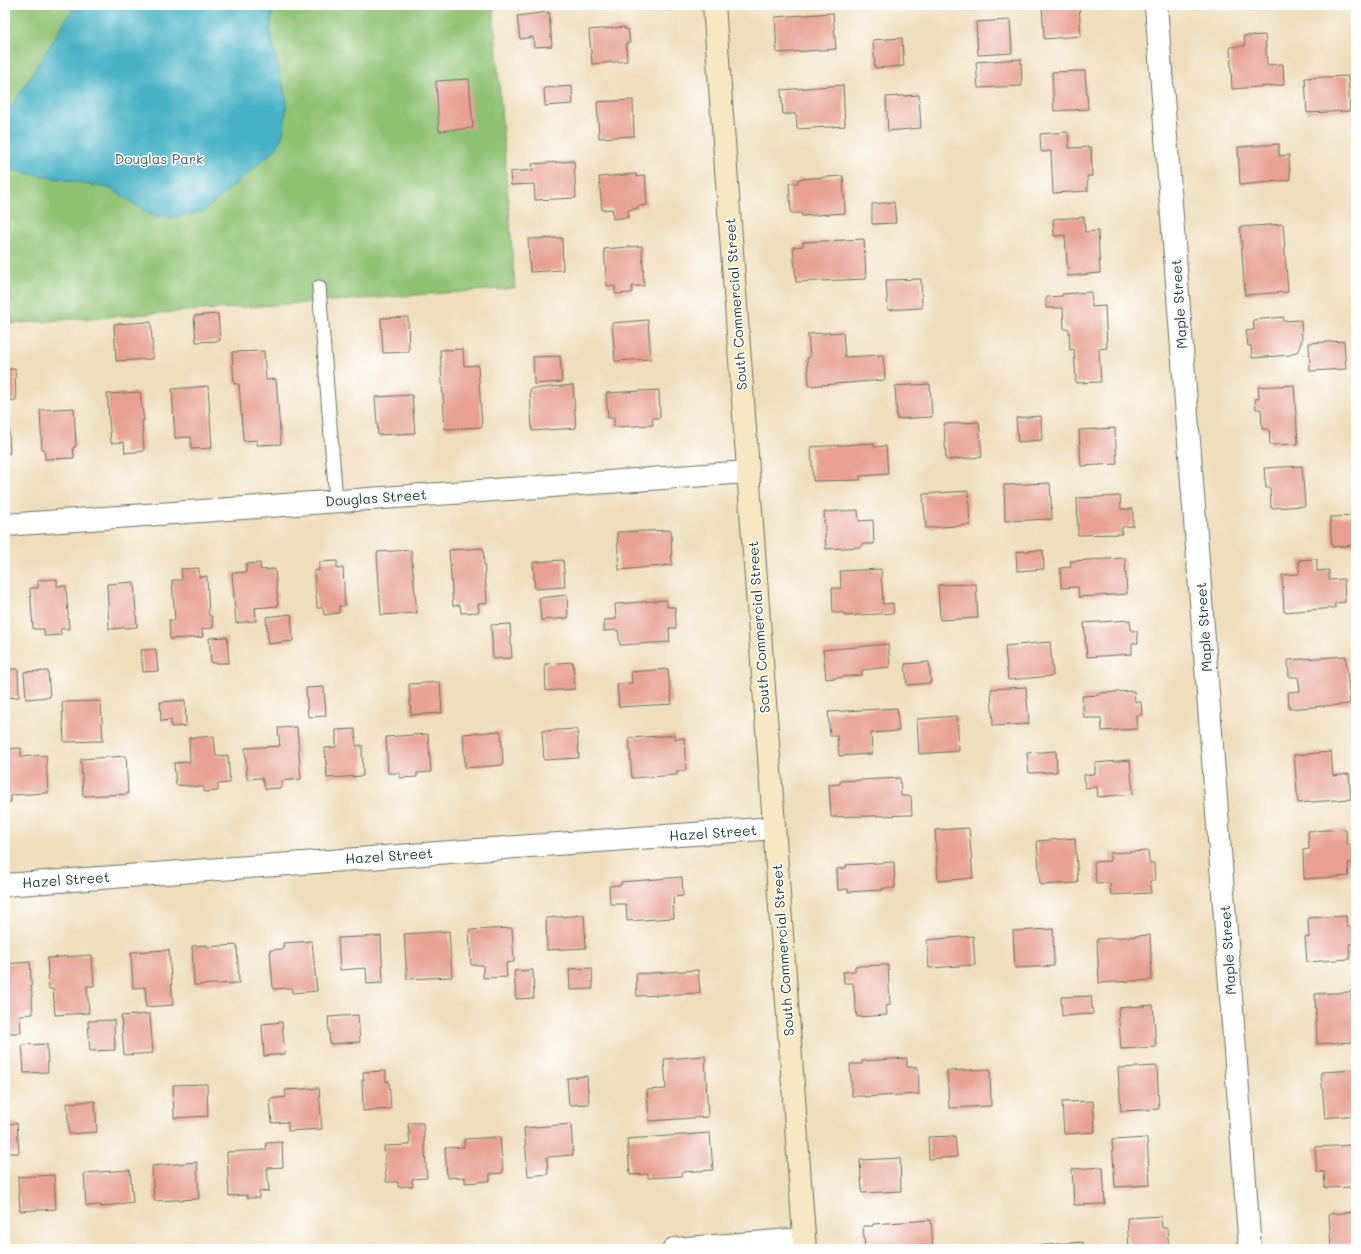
<svg xmlns="http://www.w3.org/2000/svg" width="1361" height="1254" font-family="Mali,sans-serif">
	<style>
		.green { fill: #90c273; stroke: #588054 }
		.water { fill: #47b2c5; stroke: #33787c }
		.building { fill: #e7a091 }
		.lines { fill: none; stroke-linecap: round; stroke-linejoin: round }
		.service-casing { stroke: #687564; stroke-width: 15 }
		.minor-casing { stroke: #687564; stroke-width: 24 }
		.secondary-casing { stroke: #687564; stroke-width: 24 }
		.service { stroke: #fff; stroke-width: 13 }
		.minor { stroke: #fff; stroke-width: 22 }
		.secondary { stroke: #f7e8c3; stroke-width: 22 }
		.labels { text-anchor: middle; stroke-width: 3; stroke-linejoin: round; paint-order: stroke }
		.park-label { font-size: 14px; fill: #416547; stroke: #fff }
		.street-label { font-size: 14px; fill: #1f3d34; stroke: #fff }
	</style>
	<rect width="100%" height="100%" fill="#fff"/>
	<filter id="ink" filterUnits="userSpaceOnUse"><feTurbulence type="fractalNoise" baseFrequency=".025" numOctaves="2"/><feDisplacementMap in="SourceGraphic" scale="8" xChannelSelector="R" yChannelSelector="G"/><feConvolveMatrix kernelMatrix="1 2 1 2 8 2 1 2 1" color-interpolation-filters="sRGB"/></filter>
	<filter id="wash" filterUnits="userSpaceOnUse"><feTurbulence type="fractalNoise" baseFrequency=".012" numOctaves="4" result="noise"/><feDisplacementMap in="SourceGraphic" scale="16" xChannelSelector="R" yChannelSelector="G"/><feGaussianBlur stdDeviation="0.9" result="paint"/><feColorMatrix in="noise" values="0 0 0 0 0 0 0 0 0 0 0 0 0 0 0 0 0 1.4 0 .05"/><feComposite in="paint" operator="in"/></filter>
	<g filter="url(#wash)">
		<rect width="100%" height="100%" fill="#efdebc"/>
		<polygon class="green" points="5,5 493,5 515,288 5,324"/>
		<polygon class="water" points="75,5 273,5 270,33 287,102 284,131 277,148 203,212 176,217 152,216 112,189 5,169 5,117"/>
		<g id="blocks">
			<g class="building">
				<polygon points="1042,5 1079,5 1081,36 1044,39"/>
				<polygon points="1303,5 1320,5 1320,6 1303,7"/>
				<polygon points="549,12 552,46 534,47 533,37 520,39 517,16"/>
				<polygon points="833,13 836,49 777,53 775,17"/>
				<polygon points="1010,20 1012,53 978,55 976,22"/>
				<polygon points="625,27 624,29 628,29 630,43 626,43 627,61 592,64 589,30"/>
				<polygon points="1265,35 1267,65 1283,64 1284,85 1232,89 1230,47 1245,46 1244,36"/>
				<polygon points="902,38 904,66 875,68 873,40"/>
				<polygon points="1021,59 1022,86 978,88 976,62"/>
				<polygon points="1085,71 1088,109 1054,111 1052,72"/>
				<polygon points="1348,76 1350,111 1307,113 1305,78"/>
				<polygon points="469,79 473,128 439,131 436,81"/>
				<polygon points="843,85 845,126 797,129 796,114 783,114 781,90"/>
				<polygon points="572,86 573,104 545,106 544,88"/>
				<polygon points="919,95 921,128 888,131 886,97"/>
				<polygon points="633,100 634,136 599,138 597,102"/>
				<polygon points="1068,132 1069,148 1091,147 1092,176 1087,176 1088,191 1053,193 1051,151 1041,152 1040,134"/>
				<polygon points="1279,144 1279,156 1289,155 1290,180 1240,185 1238,147"/>
				<polygon points="574,161 576,198 535,200 534,184 511,185 510,172 533,170 532,164"/>
				<polygon points="636,174 637,177 645,175 647,205 638,206 638,208 628,210 628,217 613,219 612,209 602,210 599,177"/>
				<polygon points="843,176 845,213 802,216 801,213 791,213 789,183 798,183 798,179"/>
				<polygon points="894,202 896,223 872,224 872,204"/>
				<polygon points="1084,217 1085,232 1098,231 1100,273 1068,276 1065,235 1054,236 1053,219"/>
				<polygon points="1283,224 1288,292 1245,295 1240,227"/>
				<polygon points="562,238 563,270 530,272 528,239"/>
				<polygon points="864,239 866,279 796,282 793,247 803,246 803,242"/>
				<polygon points="642,246 644,286 632,286 632,293 615,294 615,286 607,286 604,249"/>
				<polygon points="921,279 922,308 888,310 886,280"/>
				<polygon points="1091,292 1092,307 1105,306 1107,348 1099,349 1101,382 1076,383 1074,349 1070,350 1069,329 1064,329 1063,308 1046,308 1046,297 1062,296 1062,294"/>
				<polygon points="218,314 220,341 196,342 194,316"/>
				<polygon points="408,317 409,352 383,353 381,318"/>
				<polygon points="1283,317 1284,321 1301,320 1302,340 1298,351 1290,355 1252,358 1251,346 1248,346 1246,331 1254,330 1253,320"/>
				<polygon points="648,320 651,359 615,361 612,323"/>
				<polygon points="151,322 153,359 116,361 114,324"/>
				<polygon points="843,332 845,357 883,355 885,380 809,386 807,358 810,357 808,334"/>
				<polygon points="1344,341 1346,369 1310,371 1309,343"/>
				<polygon points="463,349 464,366 478,365 482,427 445,429 440,350"/>
				<polygon points="264,351 266,380 276,379 281,444 257,445 257,440 243,441 239,384 234,384 232,352"/>
				<polygon points="560,356 562,382 534,384 533,357"/>
				<polygon points="15,369 16,400 5,401 5,370"/>
				<polygon points="930,384 932,417 897,419 895,386"/>
				<polygon points="573,385 576,428 532,431 530,389"/>
				<polygon points="1294,385 1298,444 1270,445 1269,429 1262,429 1261,409 1256,409 1255,399 1259,399 1258,387"/>
				<polygon points="208,386 212,448 191,449 191,437 175,438 172,389"/>
				<polygon points="659,390 660,418 652,418 653,425 614,427 614,418 608,418 606,393"/>
				<polygon points="140,392 144,421 142,421 144,451 125,453 124,442 111,443 107,394"/>
				<polygon points="412,395 415,433 378,435 375,397"/>
				<polygon points="74,408 76,447 73,447 74,458 45,459 44,449 42,450 40,410"/>
				<polygon points="5,414 8,414 10,453 5,453"/>
				<polygon points="1041,416 1042,440 1018,442 1016,418"/>
				<polygon points="979,422 982,457 946,460 944,424"/>
				<polygon points="1115,428 1117,464 1081,466 1079,430"/>
				<polygon points="874,443 874,447 886,446 888,474 860,476 860,480 813,481 811,447"/>
				<polygon points="1302,466 1305,506 1271,508 1270,488 1266,488 1264,468"/>
				<polygon points="1050,483 1052,519 1005,521 1004,485"/>
				<polygon points="968,491 970,525 926,528 923,494"/>
				<polygon points="1120,496 1121,509 1133,509 1133,526 1122,527 1122,534 1078,535 1077,498"/>
				<polygon points="858,510 859,521 873,520 874,544 862,544 862,547 826,549 824,512"/>
				<polygon points="1356,516 1356,545 1332,547 1330,517"/>
				<polygon points="671,530 672,565 619,570 617,532"/>
				<polygon points="483,548 487,603 478,604 479,612 461,613 460,605 453,606 449,550"/>
				<polygon points="411,550 417,613 381,615 377,552"/>
				<polygon points="1043,550 1044,569 1017,571 1016,552"/>
				<polygon points="1125,558 1127,594 1079,597 1078,587 1061,588 1060,568 1071,567 1070,561"/>
				<polygon points="1317,559 1317,571 1329,570 1329,580 1344,579 1345,602 1335,603 1335,608 1284,612 1282,575 1299,574 1299,560"/>
				<polygon points="563,560 565,587 535,589 533,562"/>
				<polygon points="337,561 337,569 343,568 345,606 339,606 339,613 324,615 323,608 317,608 314,571 319,570 319,562"/>
				<polygon points="260,563 261,570 275,569 278,606 255,608 256,621 236,623 232,573 246,572 246,564"/>
				<polygon points="199,568 199,577 207,576 209,616 212,616 213,628 202,629 203,637 170,639 169,620 175,620 172,580 182,580 181,569"/>
				<polygon points="881,569 883,604 893,603 894,613 844,616 844,613 833,613 832,588 841,588 840,571"/>
				<polygon points="57,579 57,586 66,586 69,629 60,629 61,635 44,636 44,629 33,629 30,588 38,588 38,580"/>
				<polygon points="134,582 137,627 109,629 107,584"/>
				<polygon points="976,584 978,618 940,620 938,585"/>
				<polygon points="567,595 568,618 541,620 539,598"/>
				<polygon points="667,600 667,607 675,607 676,628 669,628 670,642 620,645 618,630 604,631 604,620 616,619 615,604"/>
				<polygon points="291,614 293,641 268,644 266,617"/>
				<polygon points="1130,620 1131,631 1137,631 1138,643 1132,643 1132,654 1087,657 1084,623"/>
				<polygon points="510,624 512,658 493,659 491,625"/>
				<polygon points="227,637 229,663 211,663 209,638"/>
				<polygon points="1050,642 1053,676 1008,680 1005,646"/>
				<polygon points="888,644 890,667 862,670 862,675 826,679 823,650"/>
				<polygon points="156,649 158,671 143,672 141,650"/>
				<polygon points="1346,656 1350,704 1289,709 1288,692 1300,691 1298,677 1289,677 1288,660"/>
				<polygon points="573,662 575,689 546,691 545,664"/>
				<polygon points="929,662 931,683 907,685 905,664"/>
				<polygon points="5,669 18,669 19,697 5,698"/>
				<polygon points="668,669 672,704 619,707 617,684 632,683 631,672"/>
				<polygon points="48,671 50,697 26,699 24,672"/>
				<polygon points="440,682 442,713 411,715 409,684"/>
				<polygon points="324,687 326,716 308,717 306,688"/>
				<polygon points="1026,687 1029,724 993,726 991,689"/>
				<polygon points="1134,691 1135,702 1141,702 1142,715 1136,715 1137,729 1102,731 1101,718 1084,718 1082,696 1100,695 1100,693"/>
				<polygon points="185,700 186,726 171,727 171,720 161,721 160,702"/>
				<polygon points="101,701 103,741 64,742 62,702"/>
				<polygon points="897,708 899,731 871,733 872,754 839,756 837,736 830,736 828,712"/>
				<polygon points="957,716 959,751 919,754 917,719"/>
				<polygon points="297,727 301,779 282,781 282,788 265,789 262,778 247,779 245,748 280,746 278,728"/>
				<polygon points="355,729 356,746 362,745 363,776 327,778 325,748 336,747 336,730"/>
				<polygon points="577,729 579,758 544,760 542,731"/>
				<polygon points="501,731 503,765 465,768 463,734"/>
				<polygon points="428,734 431,772 417,773 417,777 400,778 400,773 388,773 386,737"/>
				<polygon points="675,735 675,739 684,738 686,771 677,771 677,775 632,778 629,738"/>
				<polygon points="214,736 216,756 228,755 230,783 218,784 218,791 204,792 204,787 176,785 174,763 190,762 189,738"/>
				<polygon points="21,748 21,757 46,755 48,793 11,795 11,802 5,802 5,749"/>
				<polygon points="1056,751 1057,772 1029,773 1027,753"/>
				<polygon points="1331,752 1333,776 1349,774 1351,799 1298,803 1294,755"/>
				<polygon points="126,756 128,794 83,796 81,759"/>
				<polygon points="1130,760 1133,794 1098,797 1097,787 1085,788 1084,775 1095,774 1095,763"/>
				<polygon points="900,778 901,796 911,796 912,815 831,817 829,785 840,784 840,781"/>
				<polygon points="969,828 973,878 938,881 935,830"/>
				<polygon points="1346,829 1347,845 1356,844 1356,863 1348,863 1349,876 1304,879 1303,850 1309,849 1308,831"/>
				<polygon points="1075,838 1078,883 1040,885 1037,841"/>
				<polygon points="1148,851 1149,863 1154,863 1155,881 1150,881 1151,893 1111,895 1110,883 1096,884 1094,862 1110,861 1110,853"/>
				<polygon points="894,862 895,888 883,888 883,890 848,892 848,889 838,890 837,869 846,868 846,865"/>
				<polygon points="682,877 683,896 673,897 674,918 627,921 626,904 610,904 609,886 621,885 621,882"/>
				<polygon points="584,915 586,948 547,950 546,918"/>
				<polygon points="1346,916 1347,927 1356,927 1356,944 1349,944 1350,959 1307,962 1305,937 1309,938 1308,918"/>
				<polygon points="512,928 514,962 506,963 507,977 483,978 483,965 471,965 469,930"/>
				<polygon points="1053,929 1054,966 1015,968 1013,931"/>
				<polygon points="449,931 452,977 407,979 404,934"/>
				<polygon points="1150,935 1152,980 1099,983 1097,939"/>
				<polygon points="381,936 383,983 367,984 366,968 340,970 338,938"/>
				<polygon points="973,936 975,965 929,968 927,940"/>
				<polygon points="312,941 317,991 292,993 292,988 273,989 270,950 284,949 283,943"/>
				<polygon points="207,945 207,947 237,945 239,983 194,985 192,946"/>
				<polygon points="169,950 173,1005 146,1007 145,987 133,988 131,952"/>
				<polygon points="92,955 94,986 87,986 89,1013 55,1015 53,989 49,989 47,958"/>
				<polygon points="30,962 33,1014 20,1015 21,1033 5,1033 5,964"/>
				<polygon points="888,965 890,1005 886,1006 887,1015 857,1017 853,983 844,983 843,972 855,971 855,966"/>
				<polygon points="592,968 593,989 570,990 569,969"/>
				<polygon points="533,970 534,998 516,999 514,971"/>
				<polygon points="698,970 700,993 637,996 636,974"/>
				<polygon points="1351,992 1352,1001 1356,1000 1356,1042 1317,1044 1315,994"/>
				<polygon points="1091,996 1093,1014 1062,1016 1061,997"/>
				<polygon points="1153,1005 1156,1047 1121,1049 1118,1008"/>
				<polygon points="150,1014 153,1053 124,1055 121,1016"/>
				<polygon points="358,1015 360,1042 330,1044 328,1017"/>
				<polygon points="114,1020 115,1050 90,1051 88,1021"/>
				<polygon points="282,1022 285,1054 264,1056 262,1024"/>
				<polygon points="47,1044 48,1072 24,1073 22,1045"/>
				<polygon points="705,1056 708,1117 649,1121 647,1090 666,1089 664,1059"/>
				<polygon points="907,1058 907,1067 918,1067 919,1094 864,1097 864,1096 852,1096 850,1064 862,1064 862,1061"/>
				<polygon points="1157,1066 1159,1109 1121,1111 1118,1068"/>
				<polygon points="990,1069 991,1106 949,1108 947,1071"/>
				<polygon points="1356,1070 1356,1115 1325,1118 1321,1072"/>
				<polygon points="386,1071 386,1082 389,1081 391,1109 363,1111 362,1080 364,1080 363,1072"/>
				<polygon points="587,1076 589,1104 569,1105 567,1078"/>
				<polygon points="207,1084 208,1116 174,1118 173,1085"/>
				<polygon points="319,1088 322,1129 288,1131 288,1122 272,1123 270,1099 286,1097 285,1090"/>
				<polygon points="95,1101 97,1132 69,1134 67,1103"/>
				<polygon points="1093,1101 1095,1132 1064,1134 1062,1102"/>
				<polygon points="17,1123 19,1153 5,1153 5,1124"/>
				<polygon points="408,1123 423,1123 427,1178 412,1179 413,1186 398,1187 398,1182 386,1182 384,1146 410,1145"/>
				<polygon points="571,1124 573,1155 547,1157 548,1174 528,1176 524,1128"/>
				<polygon points="710,1133 713,1170 682,1172 682,1176 648,1178 648,1174 630,1175 627,1139"/>
				<polygon points="955,1136 957,1157 929,1159 928,1137"/>
				<polygon points="500,1137 503,1173 490,1174 490,1181 465,1183 465,1177 447,1178 445,1148 464,1147 464,1139"/>
				<polygon points="1147,1138 1150,1185 1115,1187 1112,1140"/>
				<polygon points="282,1142 283,1167 267,1168 269,1191 259,1192 259,1198 247,1198 247,1195 229,1196 227,1152 267,1150 266,1143"/>
				<polygon points="1356,1145 1356,1187 1325,1188 1324,1172 1317,1172 1315,1147"/>
				<polygon points="900,1158 901,1191 862,1193 860,1160"/>
				<polygon points="197,1162 199,1199 154,1201 152,1166"/>
				<polygon points="1103,1167 1105,1204 1074,1205 1072,1169"/>
				<polygon points="130,1170 133,1202 101,1207 101,1205 86,1206 84,1173"/>
				<polygon points="54,1175 56,1209 20,1211 18,1177"/>
				<polygon points="1356,1212 1356,1249 1331,1249 1329,1214"/>
				<polygon points="1161,1216 1162,1228 1167,1228 1169,1249 1129,1249 1127,1218"/>
				<polygon points="931,1220 933,1249 865,1249 863,1226 873,1226 873,1224"/>
				<polygon points="1083,1242 1084,1249 1035,1249 1035,1246"/>
			</g>
		</g>
	</g>
	<g filter="url(#ink)">
		<use href="#blocks" fill-opacity="0" stroke="#687564" stroke-width="1"/>
		<g class="lines">
			<defs>
				<polyline id="service" points="319,287 336,500"/>
				<g id="minor">
					<polyline points="1156,5 1250,1249"/>
					<polyline points="5,525 747,472"/>
					<polyline points="5,885 774,828"/>
					<polyline points="674,1249 804,1239"/>
				</g>
				<polyline id="secondary" points="714,5 805,1249"/>
			</defs>
			<use href="#service" class="service-casing"/>
			<use href="#minor" class="minor-casing"/>
			<use href="#secondary" class="secondary-casing"/>
			<use href="#service" class="service"/>
			<use href="#minor" class="minor"/>
			<use href="#secondary" class="secondary"/>
		</g>
	</g>
	<g class="labels">
		<g class="park-label">
			<text x="159" y="164">Douglas Park</text>
		</g>
		<g class="street-label">
			<text transform="translate(736 304) rotate(-94)" y="5">South Commercial Street</text>
			<text transform="translate(1179 304) rotate(-94)" y="5">Maple Street</text>
			<text transform="translate(376 498) rotate(-4)" y="5">Douglas Street</text>
			<text transform="translate(759 627) rotate(-94)" y="5">South Commercial Street</text>
			<text transform="translate(1204 627) rotate(-94)" y="5">Maple Street</text>
			<text transform="translate(713 833) rotate(-4)" y="5">Hazel Street</text>
			<text transform="translate(389 856) rotate(-4)" y="5">Hazel Street</text>
			<text transform="translate(66 880) rotate(-4)" y="5">Hazel Street</text>
			<text transform="translate(783 950) rotate(-94)" y="5">South Commercial Street</text>
			<text transform="translate(1228 950) rotate(-94)" y="5">Maple Street</text>
		</g>
	</g>
	<rect width="1361" height="1254" fill="none" stroke="#fff" stroke-width="20"/>
</svg>
